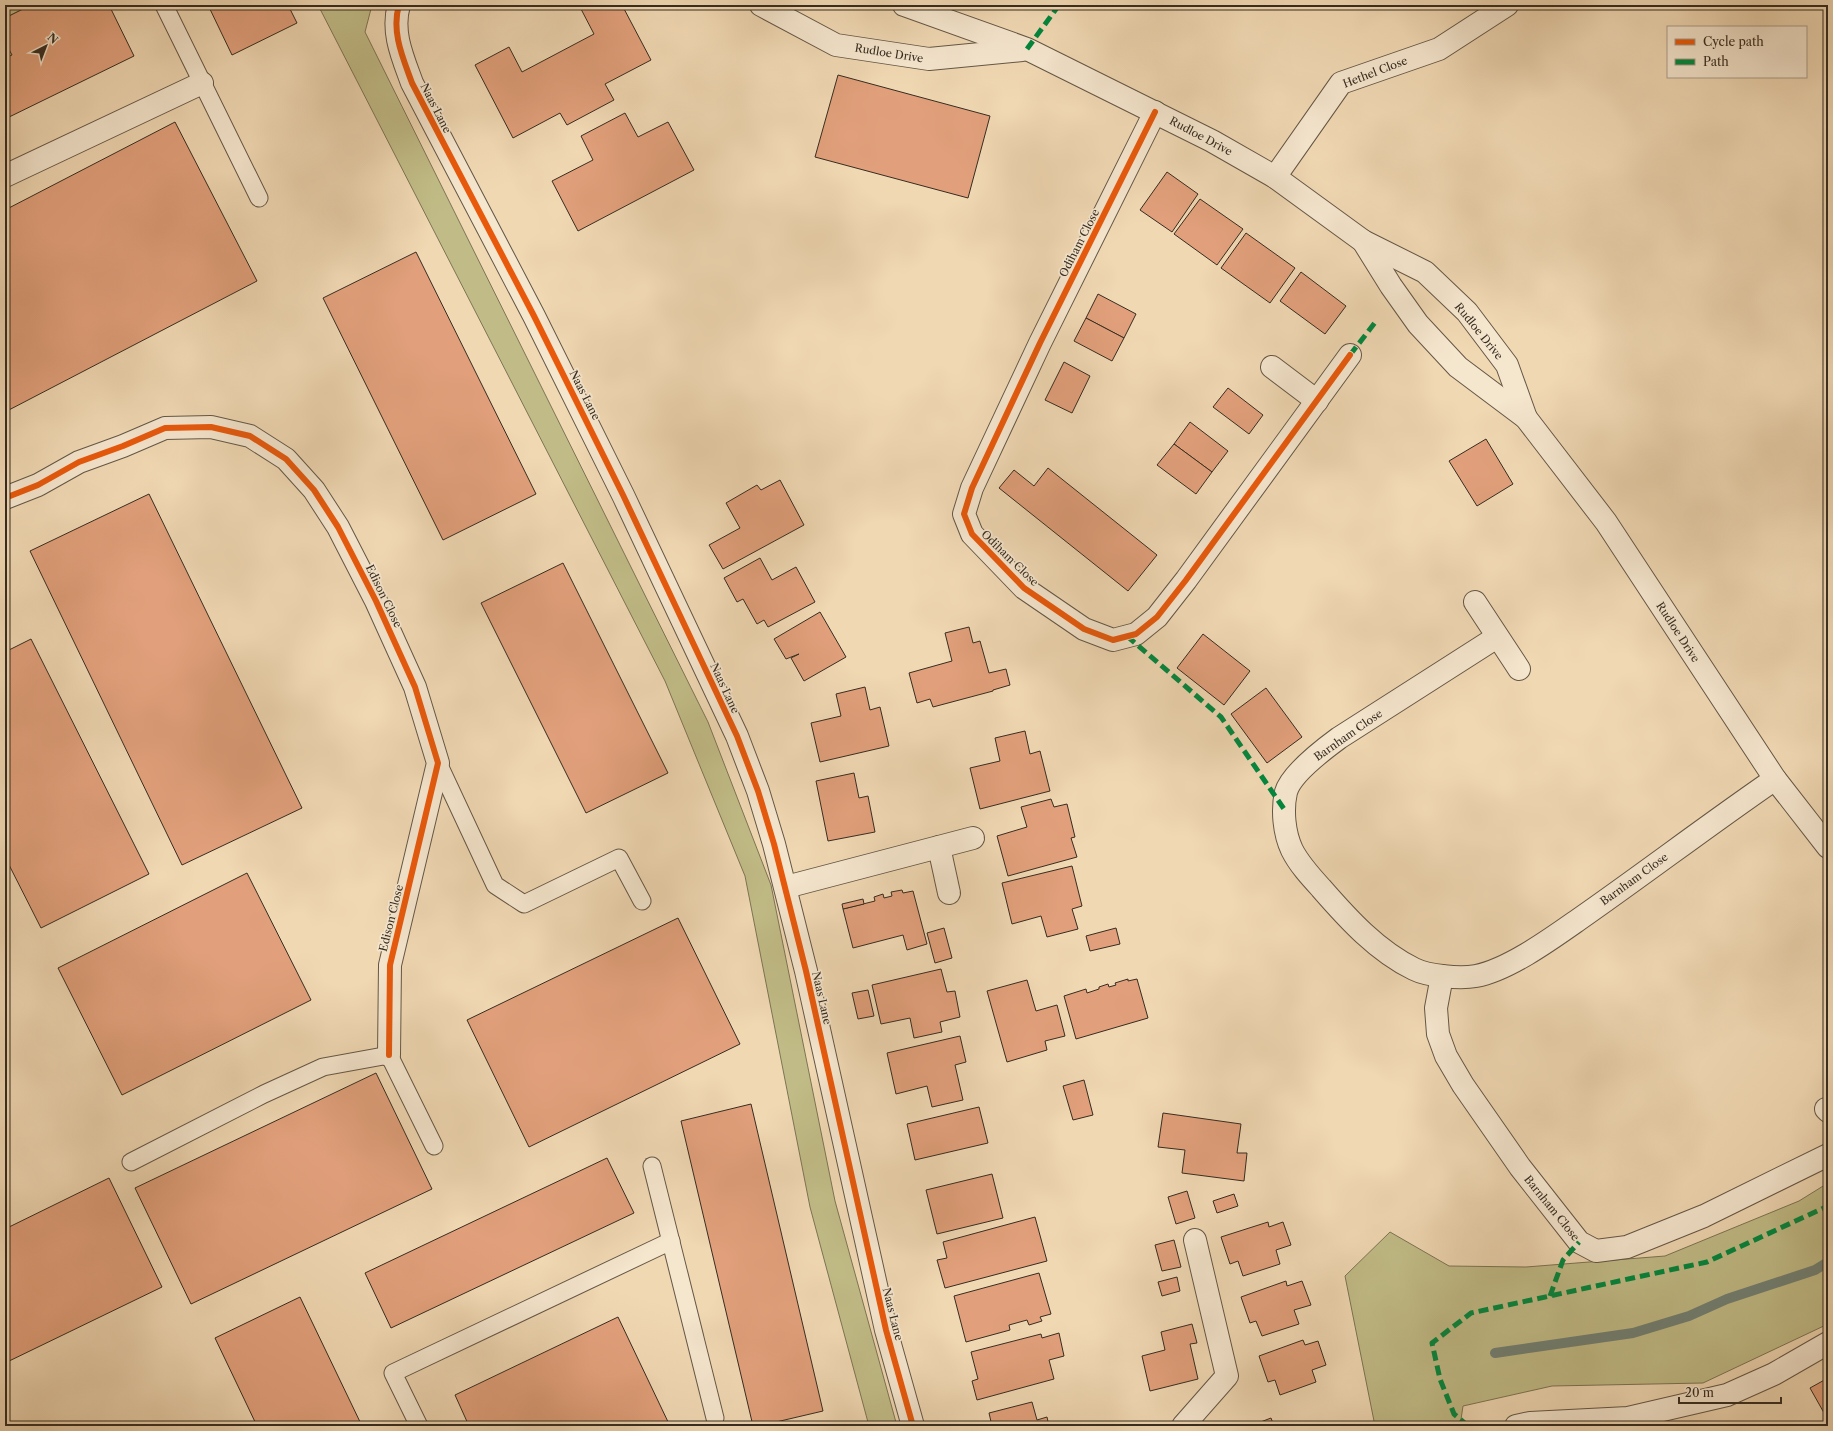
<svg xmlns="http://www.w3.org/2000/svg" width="1833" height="1431" font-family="'Libre Caslon Text',serif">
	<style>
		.green { fill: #c1bc87; stroke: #7c7454 }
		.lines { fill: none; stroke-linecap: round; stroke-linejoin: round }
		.stream { stroke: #728175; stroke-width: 10 }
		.building { fill: #e1a07b; stroke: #362c21 }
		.lane-casing { stroke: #645746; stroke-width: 19 }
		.street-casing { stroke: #645746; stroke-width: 24 }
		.lane { stroke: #f5e6ce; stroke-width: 17 }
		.street { stroke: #f5e6ce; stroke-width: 22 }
		.quiet { stroke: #00873e; stroke-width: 5; stroke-dasharray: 10 5; stroke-linecap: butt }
		.cycleway-casing { stroke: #f5e6ce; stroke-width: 8 }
		.cycleway { stroke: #e8590c; stroke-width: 6 }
		.labels { text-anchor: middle; stroke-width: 3.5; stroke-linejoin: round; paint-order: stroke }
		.street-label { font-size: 11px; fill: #362c21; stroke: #f5e6ce }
	</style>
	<rect width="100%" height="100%" fill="#f0d8b3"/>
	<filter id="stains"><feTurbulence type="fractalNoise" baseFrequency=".005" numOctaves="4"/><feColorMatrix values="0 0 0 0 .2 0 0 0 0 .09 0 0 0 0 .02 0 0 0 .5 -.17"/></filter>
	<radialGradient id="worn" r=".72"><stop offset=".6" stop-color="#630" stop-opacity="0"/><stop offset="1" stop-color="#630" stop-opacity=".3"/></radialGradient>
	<g class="green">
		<polygon points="5,5 31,5 5,18"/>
		<polygon points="318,5 372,5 365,32 708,722 771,885 835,1201 897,1426 869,1426 810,1207 745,876 665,681"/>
		<polygon points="1828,1183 1828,1324 1703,1383 1552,1386 1463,1406 1460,1426 1375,1426 1345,1276 1390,1232 1449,1266 1526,1267 1665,1256 1799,1201"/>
	</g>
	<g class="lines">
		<polyline class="stream" points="1495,1353 1633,1333 1689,1316 1727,1299 1815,1270 1828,1262"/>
	</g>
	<g class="building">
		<polygon points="31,5 109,5 134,56 5,119 5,58 12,55 5,42 5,18"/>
		<polygon points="208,5 288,5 297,23 232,55"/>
		<polygon points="589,5 622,5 651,60 605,84 614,100 567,125 560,113 513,138 475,65 509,47 522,72 594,34 581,9"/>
		<polygon points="838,75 990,116 968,198 815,157"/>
		<polygon points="625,113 638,137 668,122 694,170 578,231 552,181 593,160 581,136"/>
		<polygon points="175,122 257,281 5,412 5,210"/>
		<polygon points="1167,172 1198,194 1172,232 1140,210"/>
		<polygon points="1200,199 1243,229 1217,265 1174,234"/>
		<polygon points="1246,233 1295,268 1270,303 1221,268"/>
		<polygon points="416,252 536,494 443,540 323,298"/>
		<polygon points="1301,272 1346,306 1325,334 1280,301"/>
		<polygon points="1098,294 1136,314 1124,338 1086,318"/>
		<polygon points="1086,318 1124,338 1112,361 1074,341"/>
		<polygon points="1064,362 1090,376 1072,413 1045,400"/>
		<polygon points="1228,388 1263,415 1249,434 1213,407"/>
		<polygon points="1190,422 1228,451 1212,472 1174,444"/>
		<polygon points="1486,439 1513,484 1477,506 1449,461"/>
		<polygon points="1174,444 1212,472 1196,494 1157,465"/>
		<polygon points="1048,468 1157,555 1128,591 999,488 1014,470 1034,486"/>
		<polygon points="780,480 804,525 723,569 709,545 740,528 726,503 757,485 761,490"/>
		<polygon points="149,494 302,808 182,865 30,551"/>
		<polygon points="760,558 772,580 796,567 815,602 768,627 764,620 757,624 743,599 737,602 724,578"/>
		<polygon points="563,563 668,773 586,813 481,603"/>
		<polygon points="820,612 846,657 804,681 791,658 799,654 786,659 774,639"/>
		<polygon points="969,627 973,643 980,641 989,673 1006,669 1010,685 993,690 993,691 933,707 930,699 917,703 909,673 952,661 945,633"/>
		<polygon points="1203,634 1250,671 1224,705 1177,668"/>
		<polygon points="31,639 149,874 41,928 5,857 5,652"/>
		<polygon points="865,687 870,710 880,707 889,746 820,762 811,723 841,716 836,694"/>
		<polygon points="1266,688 1302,737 1267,763 1231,714"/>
		<polygon points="1025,731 1030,754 1040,751 1050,791 980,809 970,768 1000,761 995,738"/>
		<polygon points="854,773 859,798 868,796 875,832 828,841 816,781"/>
		<polygon points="1051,799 1054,807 1067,804 1075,837 1071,838 1077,857 1008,876 997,836 1027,827 1021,807"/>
		<polygon points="1072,866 1082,906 1072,909 1078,929 1047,937 1041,916 1012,924 1002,883"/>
		<polygon points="247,873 311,1000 122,1095 58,968"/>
		<polygon points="902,890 903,893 913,891 927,944 907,950 903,935 853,948 843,909 875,901 874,897 883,894 884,898 892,896 891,892"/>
		<polygon points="863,899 864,904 843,909 842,904"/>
		<polygon points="678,918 740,1044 529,1147 467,1020"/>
		<polygon points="944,928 952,958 935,963 927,933"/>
		<polygon points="1116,928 1120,944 1090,951 1086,936"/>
		<polygon points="941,969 947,992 955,991 960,1017 940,1022 942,1032 914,1038 910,1018 881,1024 872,985"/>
		<polygon points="1128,979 1128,981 1137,979 1148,1018 1076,1039 1064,996 1086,989 1087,993 1099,989 1099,987 1108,984 1109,987 1116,985 1115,983"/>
		<polygon points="1027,980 1036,1011 1057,1005 1065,1036 1045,1041 1047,1050 1007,1062 987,991"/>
		<polygon points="868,990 874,1016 858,1019 852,993"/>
		<polygon points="960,1036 966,1062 955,1065 963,1100 932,1107 927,1086 896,1094 887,1053"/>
		<polygon points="376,1073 432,1189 191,1304 135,1188"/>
		<polygon points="1084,1080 1093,1115 1073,1120 1063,1086"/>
		<polygon points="751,1104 823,1411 759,1426 753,1426 681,1121"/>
		<polygon points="979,1107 988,1143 915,1160 907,1124"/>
		<polygon points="1163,1113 1241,1124 1237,1153 1247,1153 1244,1181 1182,1173 1185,1150 1158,1147"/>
		<polygon points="607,1158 634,1213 391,1328 365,1273"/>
		<polygon points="992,1174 1003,1218 937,1234 926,1190"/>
		<polygon points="109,1178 162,1287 5,1363 5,1229"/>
		<polygon points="1187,1191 1195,1218 1176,1224 1168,1197"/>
		<polygon points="1234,1194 1238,1206 1217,1213 1213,1201"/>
		<polygon points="1035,1217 1047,1261 945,1288 937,1260 947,1258 943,1242"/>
		<polygon points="1268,1222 1269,1227 1283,1222 1291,1245 1276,1250 1280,1264 1243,1276 1238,1261 1230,1264 1221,1237"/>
		<polygon points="1174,1240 1181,1267 1162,1271 1155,1245"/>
		<polygon points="1039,1273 1051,1314 1040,1317 1042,1321 1029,1325 1027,1320 1009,1325 1010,1330 966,1342 954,1296"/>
		<polygon points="1177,1277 1180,1291 1162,1296 1158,1282"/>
		<polygon points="1286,1281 1287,1286 1302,1281 1311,1305 1294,1310 1299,1324 1262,1336 1256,1321 1250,1323 1241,1297"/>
		<polygon points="300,1297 362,1426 257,1426 215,1338"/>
		<polygon points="618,1317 670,1426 469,1426 455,1395"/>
		<polygon points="1192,1324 1197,1343 1190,1344 1198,1379 1150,1391 1142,1356 1165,1350 1161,1332"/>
		<polygon points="1059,1333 1064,1356 1049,1360 1054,1379 977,1400 972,1381 978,1379 971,1352 1041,1334 1042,1338"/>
		<polygon points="1303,1340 1305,1345 1318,1341 1326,1365 1312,1370 1316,1382 1280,1395 1275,1380 1268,1382 1259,1356"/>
		<polygon points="1828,1378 1828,1420 1810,1388"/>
		<polygon points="1032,1402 1037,1420 1047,1417 1049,1426 992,1426 989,1413"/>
		<polygon points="1271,1418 1274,1426 1250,1426"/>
	</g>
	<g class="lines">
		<defs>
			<g id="lane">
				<polyline points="164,5 259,198"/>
				<polyline points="438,763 495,885 524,904 619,858 642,901"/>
				<polyline points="131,1162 264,1094 323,1067 389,1055 434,1146"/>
				<polyline points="652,1166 715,1418"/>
				<polyline points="419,1426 393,1373 671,1241"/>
			</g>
			<g id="street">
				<path d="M399 5C391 32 403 58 412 83L534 316 623 495 737 736 758 791 774 844 806 971 886 1330 913 1426"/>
				<polyline points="761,5 836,45 929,59 1022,50"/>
				<polyline points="904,5 1027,49 1212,141 1275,177 1363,241 1425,272 1467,312 1507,365 1526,418"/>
				<polyline points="1155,112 1040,343 972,488 964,514 972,534 1024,588 1084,629 1113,640 1136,634 1157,617 1186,580 1350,355"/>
				<polyline points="5,176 202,83"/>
				<polyline points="1275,177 1341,83 1439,49 1507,5"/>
				<polyline points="1363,241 1391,286 1418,324 1458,367 1526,418 1606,522 1775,779 1828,847"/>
				<polyline points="1272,367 1317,401"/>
				<polyline points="5,498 38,485 79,462 123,446 165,428 211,427 250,436 286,459 314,490 338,527 376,601 415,687 438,763 390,965 389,1055"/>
				<polyline points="1475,602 1519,669"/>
				<path d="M1497 637 1339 738C1324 749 1291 774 1286 792 1282 810 1284 833 1292 850 1299 864 1310 876 1321 888 1348 919 1377 951 1414 969 1428 976 1460 979 1476 976 1508 970 1551 939 1578 920 1644 874 1708 825 1775 779"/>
				<polyline points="939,847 949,893"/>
				<polyline points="786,887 973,838"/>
				<polyline points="1442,976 1436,1008 1438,1034 1446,1056 1463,1085 1520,1167 1579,1242 1596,1251 1627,1247 1704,1216 1828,1155"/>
				<polyline points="1826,1109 1828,1111"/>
				<polyline points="1183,1426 1227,1376 1195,1240"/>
				<polyline points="1516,1426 1530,1423 1628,1418 1727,1395 1774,1374 1828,1343"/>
			</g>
		</defs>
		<use href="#lane" class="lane-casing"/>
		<use href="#street" class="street-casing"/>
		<use href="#lane" class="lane"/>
		<use href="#street" class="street"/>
		<g class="quiet">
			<polyline points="1027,49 1059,5"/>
			<polyline points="1350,355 1377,320"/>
			<polyline points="1127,636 1221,717 1284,809"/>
			<polyline points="1550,1296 1563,1260 1579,1242"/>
			<polyline points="1468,1426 1454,1414 1440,1379 1432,1343 1471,1313 1707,1262 1828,1206"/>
		</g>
		<defs>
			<g id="cycleway">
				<path d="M399 5C391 32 403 58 412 83L534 316 623 495 737 736 758 791 774 844 806 971 886 1330 913 1426"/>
				<polyline points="1155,112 1040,343 972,488 964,514 972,534 1024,588 1084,629 1113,640 1136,634 1157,617 1186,580 1350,355"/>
				<polyline points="5,498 38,485 79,462 123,446 165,428 211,427 250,436 286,459 314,490 338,527 376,601 415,687 438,763 390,965 389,1055"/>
			</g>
		</defs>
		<use href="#cycleway" class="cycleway-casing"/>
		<use href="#cycleway" class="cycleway"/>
	</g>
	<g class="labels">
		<g class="street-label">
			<text transform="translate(889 53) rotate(9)" y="4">Rudloe Drive</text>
			<text transform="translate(1375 72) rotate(-21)" y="4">Hethel Close</text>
			<text transform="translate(436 108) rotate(63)" y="4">Naas Lane</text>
			<text transform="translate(1201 136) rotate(28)" y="4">Rudloe Drive</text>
			<text transform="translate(1079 243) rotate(-63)" y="4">Odiham Close</text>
			<text transform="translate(1479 331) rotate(51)" y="4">Rudloe Drive</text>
			<text transform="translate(585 395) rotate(63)" y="4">Naas Lane</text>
			<text transform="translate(1010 558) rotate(44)" y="4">Odiham Close</text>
			<text transform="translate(384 596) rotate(64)" y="4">Edison Close</text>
			<text transform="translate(1678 632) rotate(57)" y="4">Rudloe Drive</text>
			<text transform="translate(725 688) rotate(65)" y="4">Naas Lane</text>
			<text transform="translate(1348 735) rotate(-35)" y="4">Barnham Close</text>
			<text transform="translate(1634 879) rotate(-36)" y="4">Barnham Close</text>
			<text transform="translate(391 918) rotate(-76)" y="4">Edison Close</text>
			<text transform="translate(822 998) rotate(77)" y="4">Naas Lane</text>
			<text transform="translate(1552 1208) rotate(51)" y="4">Barnham Close</text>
			<text transform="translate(893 1314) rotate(76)" y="4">Naas Lane</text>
		</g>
	</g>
	<rect width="1833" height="1431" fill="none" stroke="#f0d8b3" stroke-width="20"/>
	<rect x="6" y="6" width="1821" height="1419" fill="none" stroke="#362c21" stroke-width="2"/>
	<rect x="10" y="10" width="1813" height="1411" fill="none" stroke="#362c21"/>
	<rect x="1667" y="26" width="140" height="52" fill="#f5e6ce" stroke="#a99c89"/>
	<rect x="1675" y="39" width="20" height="6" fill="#e8590c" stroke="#a99c89"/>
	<text x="1703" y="46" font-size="12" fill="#362c21">Cycle path</text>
	<rect x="1675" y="59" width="20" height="6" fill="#00873e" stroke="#a99c89"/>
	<text x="1703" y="66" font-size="12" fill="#362c21">Path</text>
	<g transform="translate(46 46) rotate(42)" stroke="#f5e6ce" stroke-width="3" paint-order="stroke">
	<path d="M0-3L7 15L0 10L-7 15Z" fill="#362c21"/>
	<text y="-6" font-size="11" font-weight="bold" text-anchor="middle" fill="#362c21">N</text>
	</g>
	<path d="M1679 1397v6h102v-6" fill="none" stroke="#362c21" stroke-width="2"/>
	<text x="1685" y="1397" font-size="12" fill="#362c21" stroke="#f5e6ce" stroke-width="3" paint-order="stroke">20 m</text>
	<rect width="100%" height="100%" filter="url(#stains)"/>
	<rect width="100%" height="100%" fill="url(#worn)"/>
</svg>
